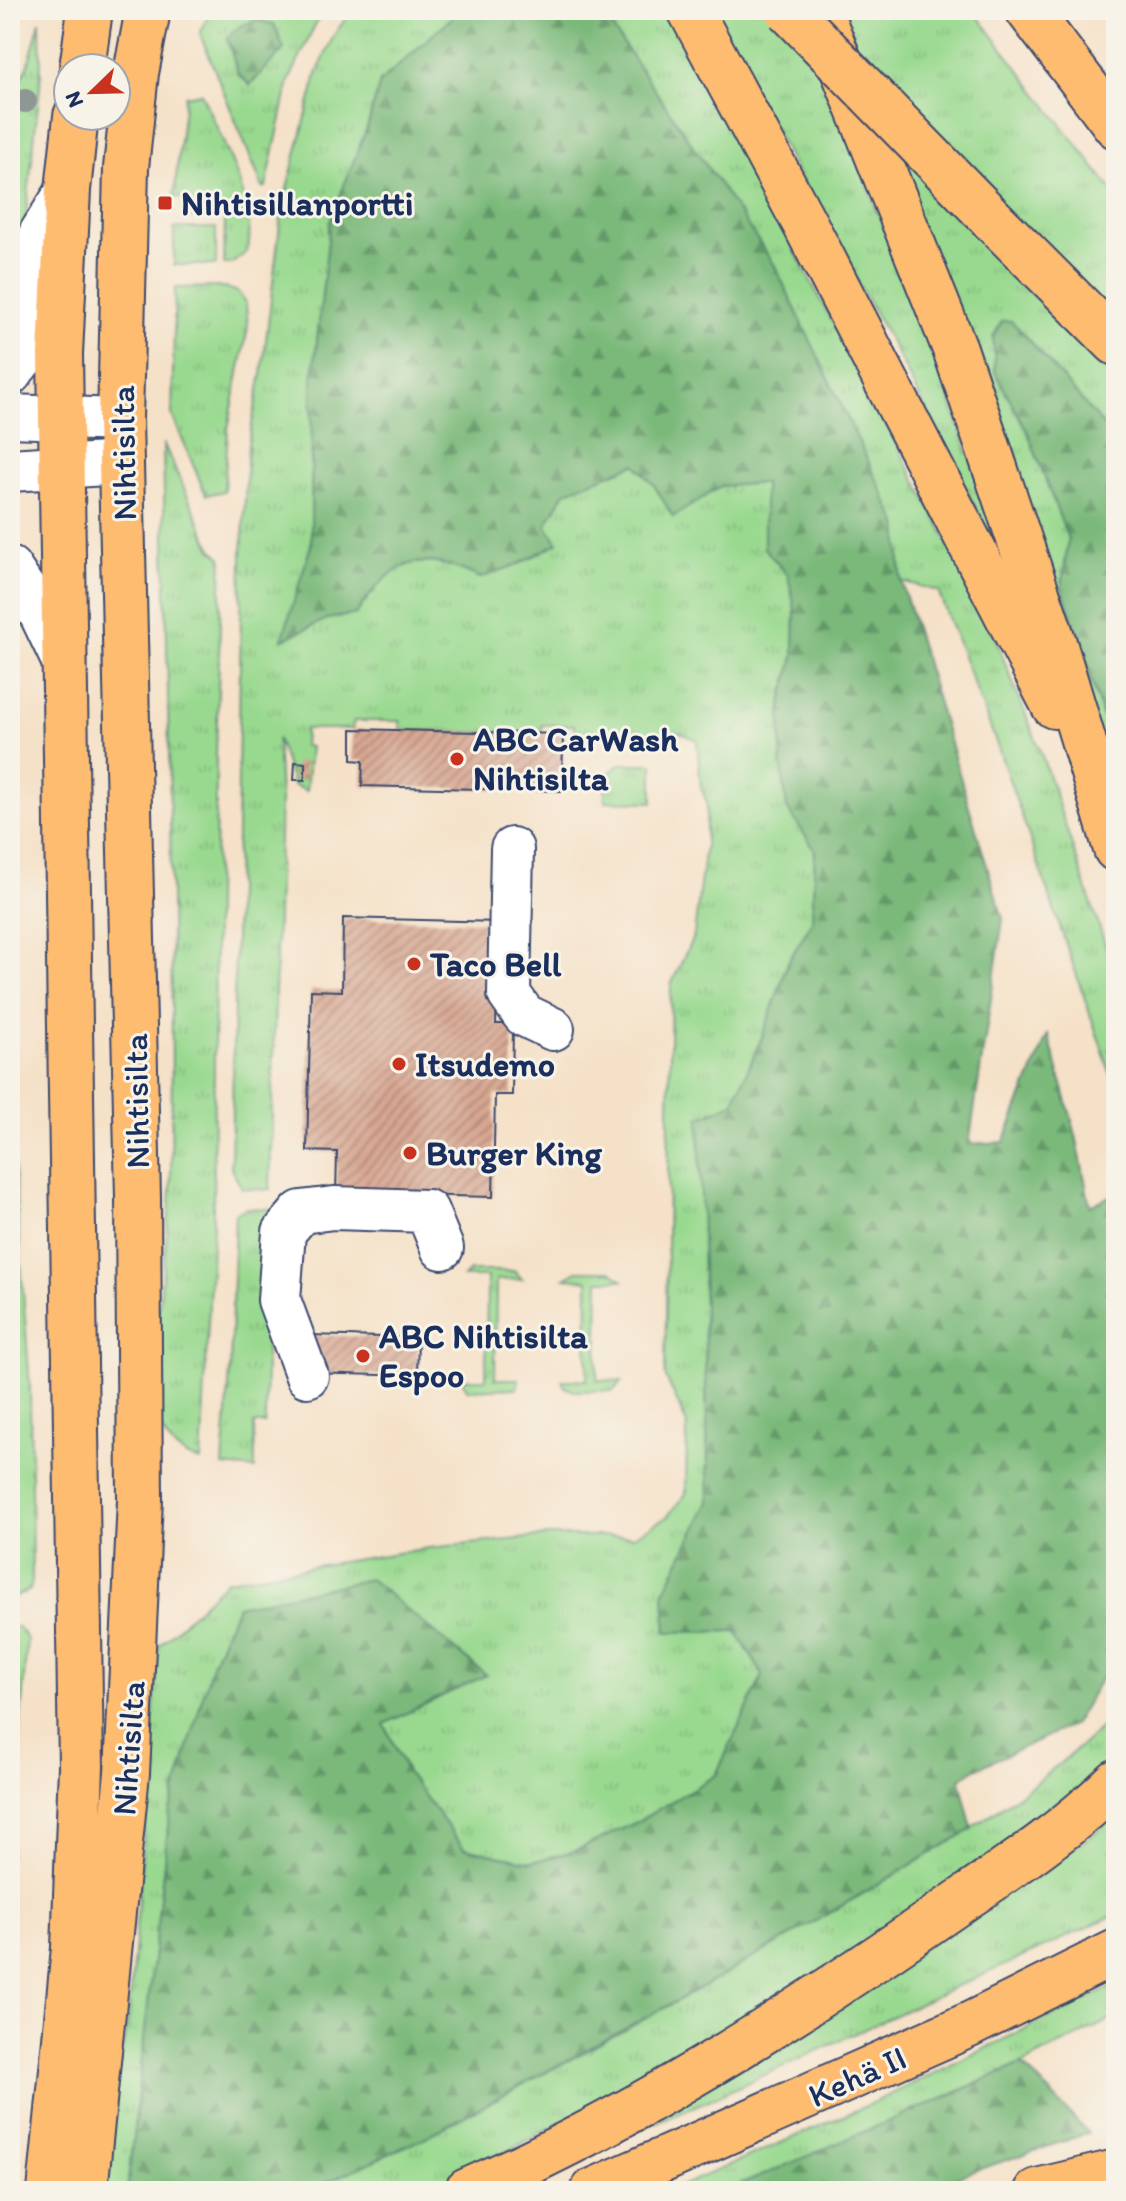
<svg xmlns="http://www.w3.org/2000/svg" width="1126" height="2201" font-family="Itim,sans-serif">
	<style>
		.grass { fill: url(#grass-tufts); stroke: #5a8476; stroke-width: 2 }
		.forest { fill: url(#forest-firs); stroke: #4a746c; stroke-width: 2 }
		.building { fill: url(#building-hatch) }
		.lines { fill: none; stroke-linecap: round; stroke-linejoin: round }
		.minor-casing { stroke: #3c4a6e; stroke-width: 46 }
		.major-casing { stroke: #3c4a6e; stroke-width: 48 }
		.highway-casing { stroke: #3c4a6e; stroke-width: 48 }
		.minor { stroke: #fff; stroke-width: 42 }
		.major { stroke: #febc71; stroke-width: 44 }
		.highway { stroke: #febc71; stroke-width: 44 }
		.highway-bridge-casing { stroke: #3c4a6e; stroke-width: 48; stroke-linecap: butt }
		.highway-bridge { stroke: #febc71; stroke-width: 44 }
		.tree { fill: #8e9794 }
		.poi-dot { fill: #c8321e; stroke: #f7f3e8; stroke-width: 3 }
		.labels { text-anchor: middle; stroke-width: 6; stroke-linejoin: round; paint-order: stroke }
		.poi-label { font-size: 34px; font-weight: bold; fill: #1b2f5e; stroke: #f7f3e8; text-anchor: start }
		.street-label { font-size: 34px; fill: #1b2f5e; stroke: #f7f3e8 }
	</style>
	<defs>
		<pattern id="grass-tufts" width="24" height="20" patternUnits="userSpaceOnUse" patternTransform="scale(2)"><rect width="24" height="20" fill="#99d98f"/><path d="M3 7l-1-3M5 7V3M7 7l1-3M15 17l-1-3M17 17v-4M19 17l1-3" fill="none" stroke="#83bb7e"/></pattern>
		<pattern id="forest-firs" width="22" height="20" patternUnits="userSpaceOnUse" patternTransform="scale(2)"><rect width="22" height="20" fill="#7ab97a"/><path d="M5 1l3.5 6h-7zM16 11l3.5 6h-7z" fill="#639767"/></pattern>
		<pattern id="building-hatch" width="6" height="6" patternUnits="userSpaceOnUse" patternTransform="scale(2)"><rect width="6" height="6" fill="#d7a690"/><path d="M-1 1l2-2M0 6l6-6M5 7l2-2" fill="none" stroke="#ae8879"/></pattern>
	</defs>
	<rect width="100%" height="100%" fill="#f7f3e8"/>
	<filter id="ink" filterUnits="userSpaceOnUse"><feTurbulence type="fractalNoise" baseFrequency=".0125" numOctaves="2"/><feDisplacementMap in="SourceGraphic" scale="16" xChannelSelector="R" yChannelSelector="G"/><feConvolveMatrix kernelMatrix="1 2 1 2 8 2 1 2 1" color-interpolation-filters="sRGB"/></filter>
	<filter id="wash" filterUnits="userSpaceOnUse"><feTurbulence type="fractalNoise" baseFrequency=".006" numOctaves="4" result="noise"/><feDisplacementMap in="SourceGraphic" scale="32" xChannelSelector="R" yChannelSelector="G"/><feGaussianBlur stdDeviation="1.8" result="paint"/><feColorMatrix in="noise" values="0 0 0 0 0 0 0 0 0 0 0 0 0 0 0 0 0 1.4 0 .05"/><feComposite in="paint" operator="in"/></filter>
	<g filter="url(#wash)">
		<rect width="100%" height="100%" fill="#f5e1c8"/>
		<g class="grass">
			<polygon points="243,10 322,10 289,81 266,187 263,188 200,34 208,16"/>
			<path d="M352 10H471L454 16 380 82 368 125 331 221 312 386 311 545 283 639 327 619 356 614C395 557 420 550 481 578L546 525 564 492 635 464 654 485 673 516 722 486 764 483V548L788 575 795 609 794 657 781 705V760L787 808 815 850 812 922 789 960 763 1035 733 1104 699 1118 709 1502 664 1593 666 1632 736 1631 763 1675 716 1775 635 1823 575 1851 531 1862 464 1848 408 1774 383 1723 485 1675 170 1810 127 2191H100L105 2138 129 2015 159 1646 227 1580 429 1548 549 1536H633L667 1517 686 1494 687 1424 665 1375 671 985 694 935 705 845 707 802 701 788 697 740 682 733 575 734 574 725H542L541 734 401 730 400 721H354L352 729H305L304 746 310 747 306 791 293 785 277 738 280 798 270 1190 242 1188 231 1169 242 555 248 444 262 374 282 208 318 71 334 35Z"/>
			<polygon points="600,10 668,10 982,606 1040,750 1116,977 1116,1089 999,750 938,591 901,581 898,524"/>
			<polygon points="708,10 799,10 944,382 1004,556 1001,558 900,359"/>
			<polygon points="839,10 973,10 1116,195 1116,320 991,246 1116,380 1116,440 1011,321 995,372 1028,433 1068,539 1062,587 1102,716 1116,727 1116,810"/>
			<polygon points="40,21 41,77 21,260 10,259 10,98 28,66"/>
			<path d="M201 93C219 134 260 209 247 252L231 264H224L225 218H183V198L174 197 185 96Z"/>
			<rect x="174" y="228" width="42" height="37"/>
			<polygon points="224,287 238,292 246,304 248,327 228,429 224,491 206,495 172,415 175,288"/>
			<path d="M163 443 212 549 222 557 216 755 213 1224 201 1461C183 1457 168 1445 161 1428 142 1385 170 1241 171 1187 174 939 168 691 163 443Z"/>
			<polygon points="620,764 653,764 653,802 605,801 605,777"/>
			<polygon points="10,1111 30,1387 32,1581 30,1590 13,1597 10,1597"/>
			<polygon points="246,1208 270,1209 269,1225 259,1234 267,1287 265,1424 254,1424 255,1469 223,1466 230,1371 235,1214"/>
			<polygon points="470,1271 514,1271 522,1279 496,1280 495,1379 519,1379 517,1388 468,1390 461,1379 486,1379 487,1277 463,1277"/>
			<polygon points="577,1271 611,1271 623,1280 599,1280 597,1380 622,1381 613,1391 574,1391 565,1387 562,1380 587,1380 588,1280 565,1278"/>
			<polygon points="10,1627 18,1627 27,1639 10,1857"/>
			<path d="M1116 1713V1760L1096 1782 953 1890 703 2044 490 2161 421 2191H307C479 2112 646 2021 809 1925 917 1862 1027 1802 1116 1713Z"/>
			<polygon points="1116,1812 1116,1914 716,2097 581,2154 865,1986 1095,1833"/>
			<polygon points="1116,1985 1116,2017 1022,2064 726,2191 670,2191 873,2103"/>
		</g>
		<g class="forest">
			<path d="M471 10H600L774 264 898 524 901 581 1003 919 969 1144 1004 1142 1048 1034 1076 1135 1090 1206 1116 1193V1653L1074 1724 971 1771 960 1780 972 1829 715 1980 426 2137 307 2191H127L170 1810 213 1661 237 1606 370 1579 486 1675 384 1724 408 1774 464 1848 531 1862 575 1851 635 1823 716 1775 763 1675 736 1631 666 1632 664 1592 709 1502 699 1118 733 1103 763 1035 789 960 812 922 815 850 787 808 781 760V705L794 657 795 609 788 575 764 548V483L721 486 673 517 654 485 635 464 565 492 546 525 558 543 521 563 481 578C420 550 395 557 356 614L327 619 282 640 311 545 312 386 330 221 368 125 380 82 454 16Z"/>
			<polygon points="256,20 274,24 284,49 250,85 238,74 227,38 240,26"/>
			<polygon points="1002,321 1011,321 1025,335 1116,440 1116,727 1103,716 1062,587 1068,539 1028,433 995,372 993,337"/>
			<polygon points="1022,2064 1088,2133 914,2191 726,2191"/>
		</g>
		<g id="blocks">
			<g class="building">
				<polygon points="352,729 563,734 562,791 362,786 363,761 352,760"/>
				<polygon points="295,762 305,763 305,780 294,780"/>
				<polygon points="343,918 499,922 496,1024 513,1024 512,1095 495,1095 493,1197 336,1193 337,1152 307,1151 311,990 342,991"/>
				<polygon points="309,1335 418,1338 417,1376 308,1373"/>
			</g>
		</g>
	</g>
	<g filter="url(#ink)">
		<use href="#blocks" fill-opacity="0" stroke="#3c4a6e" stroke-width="2"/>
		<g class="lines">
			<defs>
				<g id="minor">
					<polyline points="10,374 31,347 40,234 68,190"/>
					<polyline points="10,416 120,420"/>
					<polyline points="10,470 122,463"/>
					<polyline points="10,568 41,615 62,659"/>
					<polyline points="512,849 509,994 524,1015 553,1029"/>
					<polyline points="307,1376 279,1300 284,1232 301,1212 334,1208 427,1211 442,1248"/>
				</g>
				<g id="major">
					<polyline points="82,68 90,10"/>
					<polyline points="50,2191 74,1948 81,1766 60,354 68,190 76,116"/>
					<polyline points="85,2191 127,1773 140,1500 138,1198 120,420 126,168 136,73 148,10"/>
				</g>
				<g id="highway">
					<polyline points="690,10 806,226 1054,706"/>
					<polyline points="819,10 955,349 1054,643 1116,849"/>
					<polyline points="1028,10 1116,126"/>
					<polyline points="992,219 1116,343"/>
					<path d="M467 2191C629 2121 782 2023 927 1924 992 1879 1060 1837 1116 1782"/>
					<polyline points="593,2191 969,2025 1116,1952"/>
					<polyline points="1037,2191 1116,2172"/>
				</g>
			</defs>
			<use href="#minor" class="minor-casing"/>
			<use href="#major" class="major-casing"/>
			<use href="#highway" class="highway-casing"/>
			<use href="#minor" class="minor"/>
			<use href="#major" class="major"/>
			<use href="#highway" class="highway"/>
			<defs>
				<polyline id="highway-bridge" points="788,10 992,219"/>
			</defs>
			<use href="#highway-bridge" class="highway-bridge-casing"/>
			<use href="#highway-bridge" class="highway-bridge"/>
		</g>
		<circle class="tree" cx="25" cy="101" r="12"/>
	</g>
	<g class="poi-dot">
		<rect x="157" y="195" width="16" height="16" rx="4"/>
		<circle cx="457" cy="759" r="8"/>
		<circle cx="414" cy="964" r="8"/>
		<circle cx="399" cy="1064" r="8"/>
		<circle cx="410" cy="1153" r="8"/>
		<circle cx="363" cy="1356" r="8"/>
	</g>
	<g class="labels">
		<g class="poi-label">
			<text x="181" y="215">Nihtisillanportti</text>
			<text x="473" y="751">ABC CarWash<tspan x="473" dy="39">Nihtisilta</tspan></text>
			<text x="430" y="976">Taco Bell</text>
			<text x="415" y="1076">Itsudemo</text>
			<text x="426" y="1165">Burger King</text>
			<text x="379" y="1348">ABC Nihtisilta<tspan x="379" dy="39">Espoo</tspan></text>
		</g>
		<g class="street-label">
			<text transform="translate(123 453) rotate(-91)" y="12">Nihtisilta</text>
			<text transform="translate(136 1101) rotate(-91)" y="12">Nihtisilta</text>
			<text transform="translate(128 1748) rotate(-86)" y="12">Nihtisilta</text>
			<text transform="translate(857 2076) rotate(-24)" y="12">Kehä II</text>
		</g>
	</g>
	<rect width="1126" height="2201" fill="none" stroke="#f7f3e8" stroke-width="40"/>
	<g transform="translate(92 92) rotate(247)"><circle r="38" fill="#f7f3e8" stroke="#9fa5b1" stroke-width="2"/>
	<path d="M0-6L14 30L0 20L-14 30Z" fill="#c8321e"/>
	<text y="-12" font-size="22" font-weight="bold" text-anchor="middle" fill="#1b2f5e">N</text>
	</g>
</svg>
